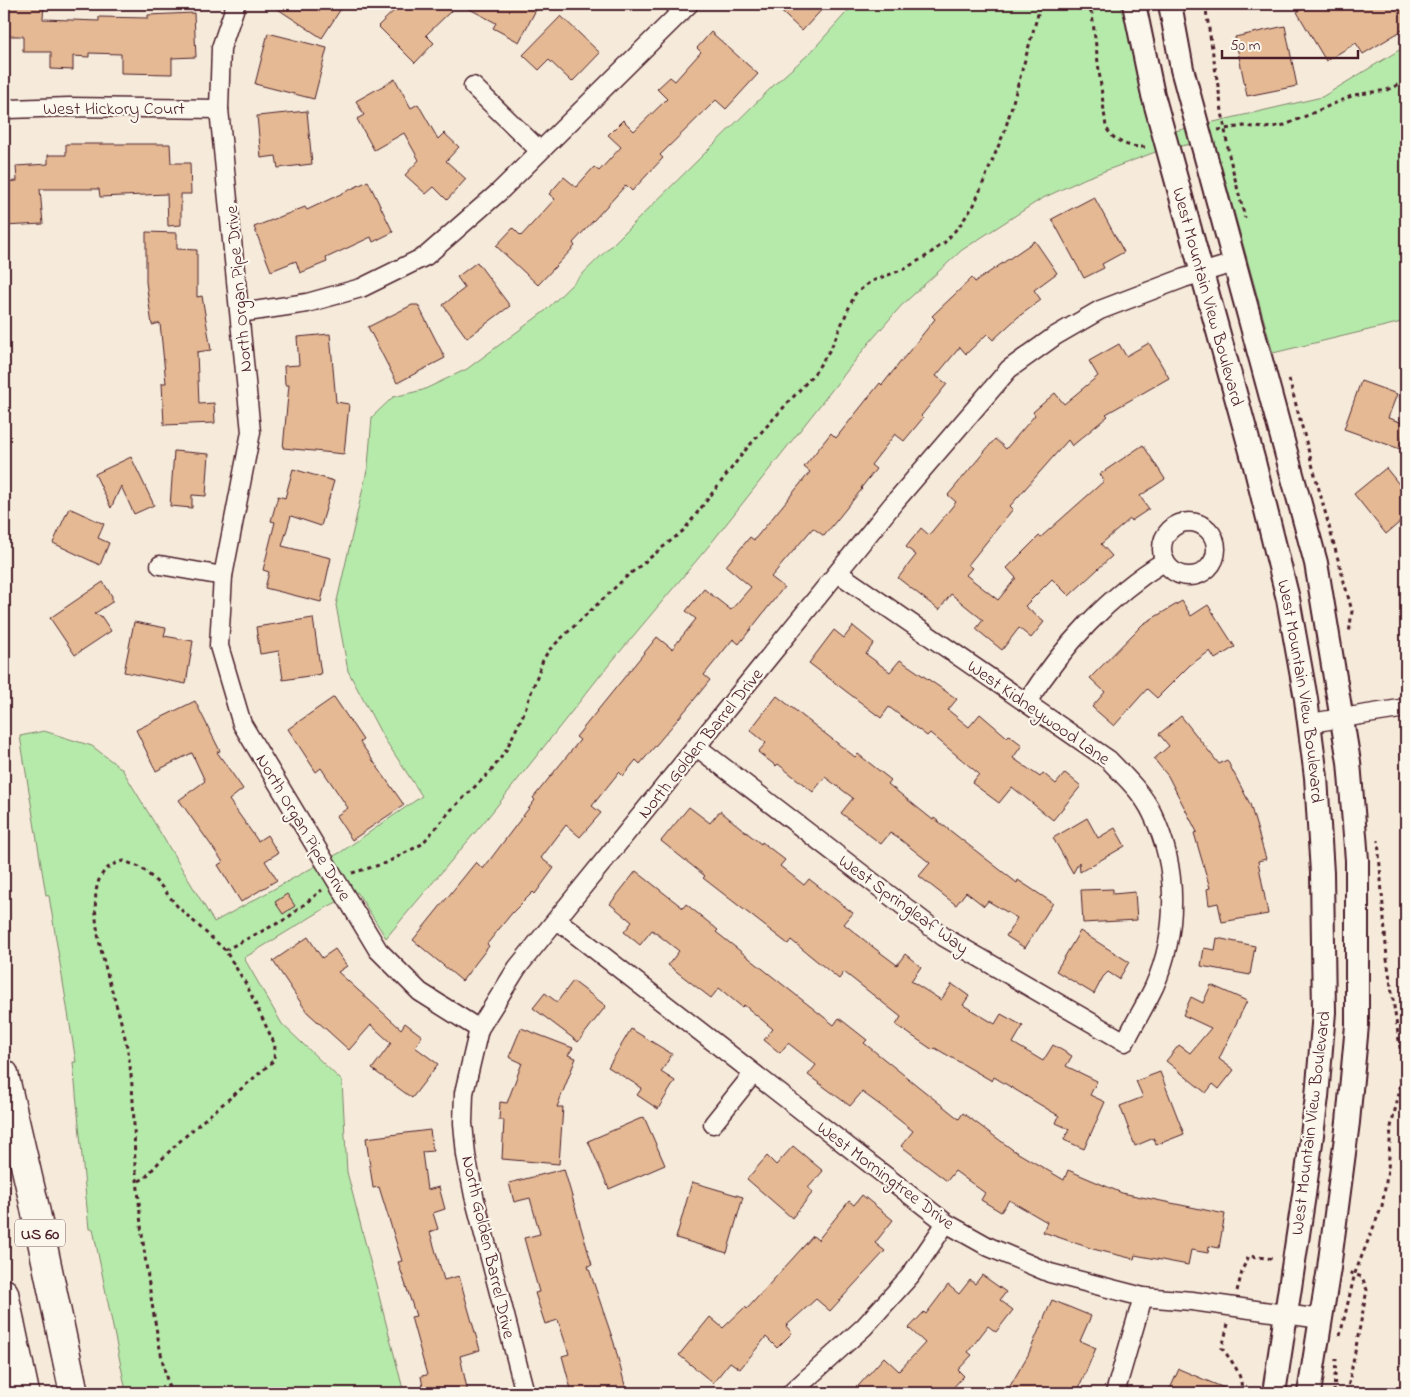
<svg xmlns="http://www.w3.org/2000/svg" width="1410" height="1397" font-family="'Indie Flower',sans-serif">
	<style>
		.green { fill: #b6eaab; stroke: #80846b }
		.building { fill: #e4b994; stroke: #4a1f2b }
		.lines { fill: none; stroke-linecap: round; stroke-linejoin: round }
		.minor-casing { stroke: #4a1f2b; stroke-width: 21 }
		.tertiary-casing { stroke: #4a1f2b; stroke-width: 26 }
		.trunk-casing { stroke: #4a1f2b; stroke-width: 31 }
		.path { stroke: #4a1f2b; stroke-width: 3; stroke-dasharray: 4 4; stroke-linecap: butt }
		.minor { stroke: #fbf7ec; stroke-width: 18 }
		.tertiary { stroke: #fbf7ec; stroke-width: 22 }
		.trunk { stroke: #fbf7ec; stroke-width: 28 }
		.labels { text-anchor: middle; stroke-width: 4.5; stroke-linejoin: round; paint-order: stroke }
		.shield { fill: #fbf7ec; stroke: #7f6065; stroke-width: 1 }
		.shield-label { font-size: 16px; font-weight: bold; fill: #4a1f2b }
		.street-label { font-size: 18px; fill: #4a1f2b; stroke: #fbf7ec }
	</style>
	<rect width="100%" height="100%" fill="#f6ebda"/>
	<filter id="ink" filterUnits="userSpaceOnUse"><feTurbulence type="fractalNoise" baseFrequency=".02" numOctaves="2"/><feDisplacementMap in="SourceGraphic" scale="10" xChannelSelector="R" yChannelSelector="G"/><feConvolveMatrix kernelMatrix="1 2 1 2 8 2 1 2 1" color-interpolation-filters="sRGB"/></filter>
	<g filter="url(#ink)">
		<polygon class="green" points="854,4 1123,4 1139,86 1153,136 1322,97 1406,46 1406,321 1273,353 1214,139 1158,151 1086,178 1041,199 962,250 901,306 869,343 712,542 603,672 489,816 386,938 357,892 329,906 244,958 282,1024 342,1081 347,1172 404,1393 122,1393 126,1391 93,1229 89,1229 73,1062 76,1062 49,896 46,895 20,736 44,731 92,746 122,769 214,922 341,852 422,796 382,735 348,671 336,605 368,466 372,417 393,397 423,390 467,369 545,311 777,82 810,53"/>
		<g class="building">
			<polygon points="4,4 44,4 43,19 99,21 99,17 148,18 148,15 194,13 196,57 172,58 172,74 121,73 121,54 89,53 89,57 73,56 73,70 51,69 51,52 23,52 23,36 4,36"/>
			<polygon points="270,4 344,4 322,38"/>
			<polygon points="401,4 444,4 451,11 426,35 434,43 415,63 378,26"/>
			<polygon points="460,4 539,4 519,42 493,28 496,23"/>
			<polygon points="773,4 827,4 802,31"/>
			<polygon points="1311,4 1406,4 1406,28 1363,54 1356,43 1326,61 1297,12"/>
			<polygon points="561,16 600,53 572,82 549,60 539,70 523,55"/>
			<polygon points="1285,26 1297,86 1247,96 1235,37"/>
			<polygon points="711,32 758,74 726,109 716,100 660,155 663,158 632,191 626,185 573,243 575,246 538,285 496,246 513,228 521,236 555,199 549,194 564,177 576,187 594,167 599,171 621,147 608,135 623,120 634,131 667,99 657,89 670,77 675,81 701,52 697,48"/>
			<polygon points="268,33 327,48 314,99 255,84"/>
			<polygon points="395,79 411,108 418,104 438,139 444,133 459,147 446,161 466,179 447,200 434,187 426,194 405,175 419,160 404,133 374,150 357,119 364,115 356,101"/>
			<polygon points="307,111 312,164 278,168 276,156 261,158 257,116"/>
			<polygon points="66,144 170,144 171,163 190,163 191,194 181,194 181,225 168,226 167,194 100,197 99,189 40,189 43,224 4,226 4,182 17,181 16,166 48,164 48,155 66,155"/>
			<polygon points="368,181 393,232 373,242 371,237 326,258 327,262 300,273 296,261 271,271 254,227 305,207 307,210"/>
			<polygon points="1094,197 1124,252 1102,264 1104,268 1084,278 1052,219"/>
			<polygon points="146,232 177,233 177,249 197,250 197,297 202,296 211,350 197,352 199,404 214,403 215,423 164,425 162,383 166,383 160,323 152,325 146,282"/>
			<polygon points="1035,241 1057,273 1034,290 1041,300 1018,317 993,340 987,334 966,354 960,347 936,376 947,384 921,416 923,418 904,441 895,434 871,465 876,469 861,488 862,489 824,536 813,528 771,577 784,587 739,644 733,639 704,675 710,680 689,706 640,764 636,760 623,776 619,772 592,806 601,813 580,837 566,825 541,858 554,868 535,894 533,892 512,913 487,944 489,946 462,981 413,940 476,862 483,869 535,800 533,798 580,740 576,737 657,637 672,649 696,619 686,611 704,589 731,610 751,587 726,566 750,537 754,540 769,522 810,472 804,467 831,433 836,438 880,383 882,385 935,319 932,316 972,278 975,282"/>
			<polygon points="477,262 510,306 467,338 443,305 465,288 457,277"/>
			<polygon points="412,305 418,305 445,358 397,383 368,327"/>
			<polygon points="330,334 336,402 349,404 344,454 283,448 289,385 285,385 284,366 299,365 297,337"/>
			<polygon points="1149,343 1169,378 1106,414 1108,416 1072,446 1068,440 1010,506 1013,509 968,565 972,568 966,575 998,600 1016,578 1007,568 1039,536 1041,537 1104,481 1100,474 1143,445 1165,479 1140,496 1149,509 1131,521 1130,519 1101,544 1112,556 1069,596 1052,579 1025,606 1044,622 1031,638 1019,628 1002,650 976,629 983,620 951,594 939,610 898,578 916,555 906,547 921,528 929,535 956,502 948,495 995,439 1006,449 1035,415 1033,412 1055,393 1064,404 1098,376 1089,361 1119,344 1126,356"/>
			<polygon points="1361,381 1397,394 1388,418 1406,424 1400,449 1344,429"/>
			<polygon points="174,451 209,454 206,496 192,495 192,508 170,506"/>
			<polygon points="131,457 154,505 134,514 121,486 111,508 95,474"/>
			<polygon points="1386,468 1406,493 1406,517 1386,534 1354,494"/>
			<polygon points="293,469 334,481 321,526 291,516 282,546 331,558 321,602 265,588 269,572 263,570 275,522 271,521 278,496 285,498"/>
			<polygon points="69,508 104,524 98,538 109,543 100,565 53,543"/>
			<polygon points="103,582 112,596 112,602 94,614 101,616 111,631 75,655 50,618"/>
			<polygon points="1182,601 1191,616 1208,605 1235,647 1215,659 1210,651 1190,665 1157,698 1147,689 1114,726 1092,707 1105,692 1090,678 1143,624"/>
			<polygon points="313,618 321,674 283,680 279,651 260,654 256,627"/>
			<polygon points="134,622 166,628 164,636 193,641 186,684 124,672"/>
			<polygon points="853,626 874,643 866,654 890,672 900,660 957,699 948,710 969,727 980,714 1007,737 1009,735 1022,745 1013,758 1040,777 1043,773 1056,784 1065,773 1081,786 1053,820 1012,787 999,803 972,783 979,774 930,733 927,736 889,707 881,718 809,663 834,630 844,638"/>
			<polygon points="777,696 855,757 858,754 891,780 888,784 933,820 934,818 1017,883 1018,880 1053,903 1025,948 1006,936 1017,918 988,901 984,906 966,892 956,905 919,876 930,863 901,840 890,833 881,844 841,813 853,798 825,777 813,792 778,764 776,766 758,752 766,743 750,730"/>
			<polygon points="334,697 363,740 360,742 404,805 352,840 336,816 348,808 321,768 316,772 288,729"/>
			<polygon points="195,701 220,751 217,752 243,789 229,800 258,841 267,835 278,853 265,861 277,880 241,902 218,865 223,862 179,800 205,781 192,753 156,771 136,730"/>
			<polygon points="1181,716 1219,764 1227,760 1250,804 1266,859 1258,861 1268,914 1222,922 1218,903 1209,905 1207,889 1210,888 1194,833 1197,832 1168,776 1154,759 1169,746 1159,734"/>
			<polygon points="689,807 710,823 720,811 761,844 762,842 785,860 780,866 804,885 809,879 853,913 844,924 873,947 897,965 905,954 921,967 911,981 941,1000 952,984 969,996 963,1005 995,1024 1001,1014 1023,1026 1013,1043 1043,1061 1053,1045 1072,1056 1066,1066 1097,1081 1090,1095 1105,1102 1084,1149 1064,1140 1069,1129 1056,1123 1059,1116 994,1077 992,1081 935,1048 933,1050 896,1025 901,1017 844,972 839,979 791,940 788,944 703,878 705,876 661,841"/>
			<polygon points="1087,818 1098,838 1115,828 1125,846 1080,872 1079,862 1073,873 1053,838"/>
			<polygon points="636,871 683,908 686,904 718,930 716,932 834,1025 839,1018 867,1040 864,1043 959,1119 963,1113 1013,1150 1064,1180 1068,1170 1122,1193 1225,1214 1219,1248 1209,1246 1208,1253 1191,1250 1188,1265 1135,1255 1134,1259 1093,1249 1043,1232 1047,1222 1009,1200 1001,1212 981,1200 985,1193 955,1171 947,1181 901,1146 913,1131 884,1108 862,1092 850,1106 808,1075 816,1065 788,1043 780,1053 764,1040 773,1029 744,1005 742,1007 719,988 711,998 668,965 679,951 652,930 640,945 624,932 632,922 610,904"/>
			<polygon points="1113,889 1113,894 1135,892 1137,920 1083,923 1081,890"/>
			<polygon points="287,894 295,906 283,914 275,902"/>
			<polygon points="1080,931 1129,962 1119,979 1108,972 1103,977 1094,994 1056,971"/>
			<polygon points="308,937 322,958 335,949 347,966 338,972 401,1029 405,1023 422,1036 415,1047 438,1064 412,1098 372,1069 391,1043 371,1025 349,1050 307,1012 273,961"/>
			<polygon points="1217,938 1255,946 1250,975 1201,966 1204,948 1215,950"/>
			<polygon points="573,981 606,1006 578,1042 533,1008 545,993 557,1002"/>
			<polygon points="1211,985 1247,1001 1219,1059 1234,1070 1219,1089 1213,1084 1206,1093 1166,1061 1179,1045 1190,1053 1211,1028 1183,1015 1191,997 1203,1003"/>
			<polygon points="521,1028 573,1048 568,1055 576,1058 557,1107 563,1107 559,1164 502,1159 504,1120 499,1120 500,1102 507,1103 522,1063 509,1057"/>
			<polygon points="631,1029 672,1054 661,1072 675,1081 658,1109 637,1095 642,1088 608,1067"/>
			<polygon points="1160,1072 1184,1134 1156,1145 1154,1138 1135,1146 1120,1106 1143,1097 1136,1081"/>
			<polygon points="644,1117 665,1165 609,1189 588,1141"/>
			<polygon points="430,1130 433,1151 422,1152 427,1190 439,1187 445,1209 433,1213 438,1229 430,1232 444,1280 459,1276 480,1350 460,1356 468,1393 424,1393 421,1376 427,1375 411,1317 416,1316 398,1262 402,1261 379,1187 373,1188 366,1138"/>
			<polygon points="793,1146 823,1171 808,1188 813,1192 792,1218 747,1179 767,1156 776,1165"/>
			<polygon points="564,1169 592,1265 588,1266 614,1343 627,1393 572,1393 562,1356 569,1354 558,1320 545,1324 535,1293 539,1292 524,1238 540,1234 530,1198 514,1202 509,1183"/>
			<polygon points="692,1182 743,1197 727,1253 676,1238"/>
			<polygon points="862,1195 893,1220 875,1243 885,1251 830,1311 816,1299 786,1326 792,1333 777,1348 766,1337 740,1369 730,1362 713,1383 679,1355 710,1317 723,1328 745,1307 747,1309 813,1236 818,1240 849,1201 854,1205"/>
			<polygon points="982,1275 1006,1292 1000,1300 1013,1310 996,1332 988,1326 968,1352 972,1355 958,1370 964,1376 948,1393 852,1393 884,1357 899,1371 925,1343 909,1328 924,1312 926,1314 948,1285 959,1294 970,1280 975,1284"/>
			<polygon points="1052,1300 1091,1316 1080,1341 1096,1348 1079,1388 1076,1393 1006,1393 1028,1355"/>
			<polygon points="1179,1369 1236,1393 1168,1393"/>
		</g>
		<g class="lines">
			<defs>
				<g id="minor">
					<polyline points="236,4 221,48 219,109 251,432 223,576 219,646 242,724 378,950 420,992 479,1029"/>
					<polyline points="473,86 539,150"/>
					<polyline points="9,109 69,107 219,109"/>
					<polyline points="240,313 307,303 361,288 426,256 499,192 689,4"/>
					<circle cx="1189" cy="549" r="27"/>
					<polyline points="160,565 223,576"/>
					<path d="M1027 702C1062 647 1109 595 1165 561"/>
					<polyline points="1310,723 1406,708"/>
					<path d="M697 747 944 937 1125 1042C1134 1024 1145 1006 1154 987 1178 933 1179 867 1152 813 1142 792 1124 776 1109 760L838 573"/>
					<polyline points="557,920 946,1223 989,1247 1050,1273 1143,1297 1192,1301 1321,1319"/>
					<polyline points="713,1124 753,1074"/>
					<polyline points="525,1393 474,1196 466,1155 463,1123 464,1093 479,1029 517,968 893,504 1009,369 1055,336 1100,310 1184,278 1234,263"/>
					<polyline points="791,1393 864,1327 910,1276 946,1223"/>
					<polyline points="1115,1393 1143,1297"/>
				</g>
				<g id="tertiary">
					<path id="s1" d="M1134 4 1153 95 1254 462 1288 599 1306 699 1316 777 1322 873 1324 1012 1317 1097 1304 1195 1274 1393"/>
					<polyline points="1170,4 1182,69 1316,563 1349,762 1357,860 1357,1025 1348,1122 1329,1268 1309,1393"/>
				</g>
				<g id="trunk">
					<polyline points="4,1074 33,1199 74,1393"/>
					<polyline points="4,1293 25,1393"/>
				</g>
			</defs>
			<use href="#minor" class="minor-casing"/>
			<use href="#tertiary" class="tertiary-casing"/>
			<use href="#trunk" class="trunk-casing"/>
			<g class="path">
				<path d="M1086 4 1092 14 1106 127C1113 142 1130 148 1147 147"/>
				<polyline points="1205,4 1229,155 1245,218"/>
				<polyline points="1218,130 1244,126 1265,128 1285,125 1354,95 1387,90 1406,81"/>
				<polyline points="1289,379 1352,611 1349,634"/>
				<polyline points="352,873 386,863 422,844 451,810 492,770 505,752 523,715 543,660 549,650 625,578 684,530 747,448 814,374 831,348 855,294 870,282 904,269 925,257 944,243 960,225 974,205 1005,130 1040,7 1043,4"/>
				<polyline points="225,950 286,919 322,890"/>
				<path d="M139 1181 145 1178C183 1132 231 1100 274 1060L275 1045 246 984 225 950 178 907 160 885 142 868 124 861C107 864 98 875 96 892 91 944 119 1001 128 1052 134 1089 134 1128 135 1166 139 1188 139 1211 142 1234 149 1288 157 1341 170 1393"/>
				<polyline points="1237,1291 1243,1268 1249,1256 1275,1259"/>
				<path d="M1228 1324 1222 1348C1232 1362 1244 1375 1241 1393"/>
				<polyline points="1340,1336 1355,1273 1382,1206 1388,1170 1391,1127 1400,1089 1402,1061 1387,959 1378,840"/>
				<polyline points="1334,1393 1336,1359"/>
				<polyline points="1347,1393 1367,1290 1362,1277 1348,1272"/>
			</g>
			<use href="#minor" class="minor"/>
			<use href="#tertiary" class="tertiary"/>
			<use href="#trunk" class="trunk"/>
		</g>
	</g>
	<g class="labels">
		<rect class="shield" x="15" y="1219.5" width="50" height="27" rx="4"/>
		<g class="shield-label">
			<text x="40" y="1239">US 60</text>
		</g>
		<g class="street-label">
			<text x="114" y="114">West Hickory Court</text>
			<text transform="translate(238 289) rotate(-95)" y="6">North Organ Pipe Drive</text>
			<text dy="6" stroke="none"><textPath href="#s1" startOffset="302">West Mountain View Boulevard</textPath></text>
			<text dy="6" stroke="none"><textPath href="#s1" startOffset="708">West Mountain View Boulevard</textPath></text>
			<text transform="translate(1039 712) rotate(35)" y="6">West Kidneywood Lane</text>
			<text transform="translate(700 743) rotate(-51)" y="6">North Golden Barrel Drive</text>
			<text transform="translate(304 827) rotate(59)" y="6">North Organ Pipe Drive</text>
			<text transform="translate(904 904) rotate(36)" y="6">West Springleaf Way</text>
			<text transform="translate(1310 1123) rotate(-83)" y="6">West Mountain View Boulevard</text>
			<text transform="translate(886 1175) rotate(37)" y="6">West Morningtree Drive</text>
			<text transform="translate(489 1247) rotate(77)" y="6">North Golden Barrel Drive</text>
		</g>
	</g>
	<rect width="1410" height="1397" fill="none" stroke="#fbf7ec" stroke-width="20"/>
	<rect x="10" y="10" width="1390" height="1377" fill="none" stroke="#4a1f2b" stroke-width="2" filter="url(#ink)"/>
	<path d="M1222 50v8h136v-8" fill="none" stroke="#4a1f2b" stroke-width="2.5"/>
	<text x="1230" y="50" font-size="15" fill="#4a1f2b" stroke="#fbf7ec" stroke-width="4" paint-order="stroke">50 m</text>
</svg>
